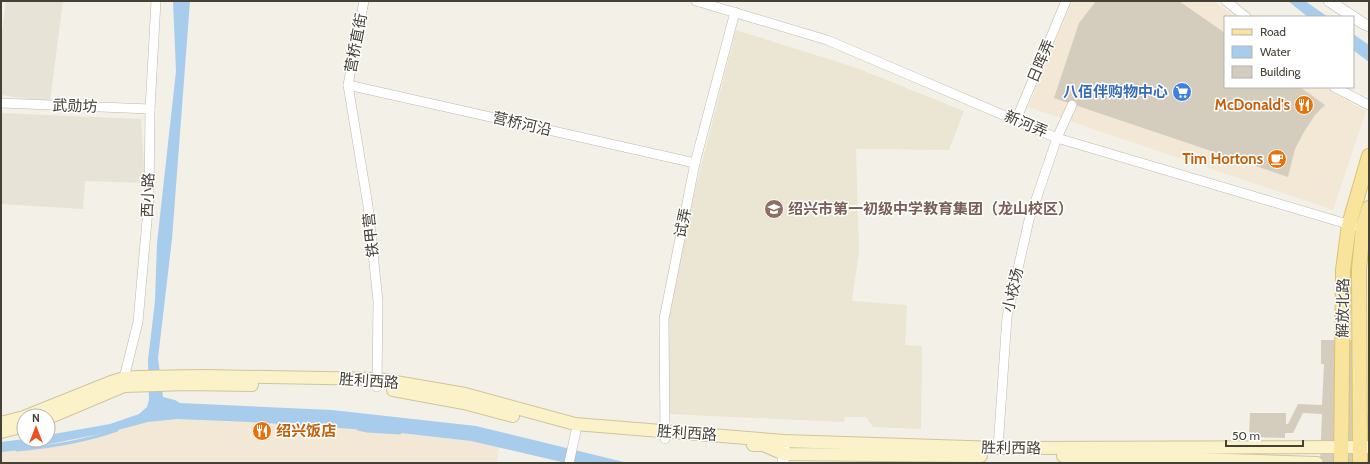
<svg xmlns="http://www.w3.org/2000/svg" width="1370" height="464" font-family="Cabin,'Noto Sans SC',sans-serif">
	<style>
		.residential { fill: #e7e3d6 }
		.commercial { fill: #f3e8d5 }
		.education { fill: #ebe6d3 }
		.water { fill: #a8ccec }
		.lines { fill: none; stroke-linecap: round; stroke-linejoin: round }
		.stream { stroke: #a8ccec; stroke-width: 3 }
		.building { fill: #d4cdbe }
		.minor-casing { stroke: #beb9ab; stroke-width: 10 }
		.tertiary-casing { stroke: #beb9ab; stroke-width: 12 }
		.secondary-casing { stroke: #d0c59a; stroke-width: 14 }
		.primary-casing { stroke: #dcc26d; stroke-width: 16 }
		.minor { stroke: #fff; stroke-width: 9 }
		.tertiary { stroke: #fff; stroke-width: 11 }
		.secondary { stroke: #fbf2ca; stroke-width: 12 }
		.primary { stroke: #f8e49c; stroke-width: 14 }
		.labels { text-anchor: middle; stroke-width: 3; stroke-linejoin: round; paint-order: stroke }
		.street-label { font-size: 15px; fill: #464137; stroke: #fff }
		.shop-label { font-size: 15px; font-weight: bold; fill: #366cbe; stroke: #fff; text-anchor: end }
		.food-label { font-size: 15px; font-weight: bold; fill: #c56008; stroke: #fff; text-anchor: end }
		.education-label { font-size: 15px; font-weight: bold; fill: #785e54; stroke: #fff; text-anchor: start }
	</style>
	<rect width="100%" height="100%" fill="#f3f0e8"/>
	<g class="residential">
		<polygon points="6,1 63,1 50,102 1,95 1,40"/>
		<polygon points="1,113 141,119 145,183 85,181 83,209 1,204"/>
	</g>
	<g class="commercial">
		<polygon points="1072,1 1214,1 1235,17 1225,17 1225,87 1325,87 1332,92 1366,111 1333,210 1028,107"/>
		<polygon points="208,412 499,444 497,463 1,463 1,444 48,440"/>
	</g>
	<polygon class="education" points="736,30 857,68 964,111 949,150 856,149 859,251 852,301 907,305 905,345 922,346 921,429 873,427 866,417 845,417 844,422 667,414 664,319 701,166"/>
	<g class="water">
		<polygon points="173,1 190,1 172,239 158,358 163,397 175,400 180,403 332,410 476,426 628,463 566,463 471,441 383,431 250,422 177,419 148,422 114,431 20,450 1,452 1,442 24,439 48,440 48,435 110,424 139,414 147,407 149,400 148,360 155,301 157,243 176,71"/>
		<polygon points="1288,1 1305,1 1328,17 1308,17"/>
		<polygon points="1353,34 1369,45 1369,62 1353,50"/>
	</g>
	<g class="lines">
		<g class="stream">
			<polyline points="358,429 367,431 400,433"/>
			<path d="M17 450C50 447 86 441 117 430"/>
		</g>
	</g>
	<g class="building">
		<polygon points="1096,1 1179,1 1225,33 1225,87 1300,87 1325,105 1315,115 1304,132 1295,149 1288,177 1054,98 1079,23"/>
		<polygon points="1321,340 1366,340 1360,406 1369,416 1369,429 1359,417 1357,463 1320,463 1322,414 1303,413 1293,433 1285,433 1285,438 1249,437 1250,413 1286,413 1286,424 1288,424 1298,404 1322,405 1324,364 1321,364"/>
	</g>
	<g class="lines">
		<defs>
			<g id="minor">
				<polyline points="364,1 348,85 368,206 378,301 377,387"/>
				<polyline points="696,1 827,40 1057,138 1354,226"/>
				<polyline points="1226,1 1246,17"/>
				<polyline points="348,85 695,163"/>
				<polyline points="1334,87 1369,105"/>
				<polyline points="1,103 150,109"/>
				<polyline points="1016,120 1066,1"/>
				<polyline points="124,383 124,378 138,322 149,198 150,109 156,1"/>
				<polyline points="665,439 664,319 695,163 735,12"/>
				<polyline points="998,448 1007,317 1029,220 1057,138 1072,105"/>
				<polyline points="569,463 576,431"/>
			</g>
			<g id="tertiary">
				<polyline points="1329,1 1364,24 1369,26"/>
				<polyline points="783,463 784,441"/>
			</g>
			<g id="secondary">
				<polyline points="393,390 464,403 513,416"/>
				<polyline points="26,416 111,382 124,378 138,377 205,376 378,379 465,394 575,424 784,441 998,448 1369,447"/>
				<polyline points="48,418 124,386 188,384 252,385"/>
				<polyline points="1,423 24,417"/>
				<polyline points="1,432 24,426"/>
				<polyline points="753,445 763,445 784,454 981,456"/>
				<polyline points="1063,456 1142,457 1317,463"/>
			</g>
			<g id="primary">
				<polyline points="1341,463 1343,270 1349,225 1369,156"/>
				<polyline points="1360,463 1359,269 1363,228 1369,208"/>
			</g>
		</defs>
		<use href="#minor" class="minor-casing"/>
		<use href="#tertiary" class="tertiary-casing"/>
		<use href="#secondary" class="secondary-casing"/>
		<use href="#primary" class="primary-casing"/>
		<use href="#minor" class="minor"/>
		<use href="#tertiary" class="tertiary"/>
		<use href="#secondary" class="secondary"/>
		<use href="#primary" class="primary"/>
	</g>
	<defs>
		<symbol id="supermarket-disc" viewBox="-11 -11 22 22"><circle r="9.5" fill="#3f7fe0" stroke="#fff"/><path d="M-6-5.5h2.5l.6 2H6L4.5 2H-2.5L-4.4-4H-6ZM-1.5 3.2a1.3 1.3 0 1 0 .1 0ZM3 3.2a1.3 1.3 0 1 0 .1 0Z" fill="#fff"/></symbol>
		<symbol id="restaurant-disc" viewBox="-11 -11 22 22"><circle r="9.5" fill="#e8710a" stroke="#fff"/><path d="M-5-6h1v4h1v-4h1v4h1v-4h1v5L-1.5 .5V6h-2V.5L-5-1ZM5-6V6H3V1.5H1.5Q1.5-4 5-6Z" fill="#fff"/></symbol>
		<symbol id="cafe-disc" viewBox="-11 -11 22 22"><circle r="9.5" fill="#e8710a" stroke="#fff"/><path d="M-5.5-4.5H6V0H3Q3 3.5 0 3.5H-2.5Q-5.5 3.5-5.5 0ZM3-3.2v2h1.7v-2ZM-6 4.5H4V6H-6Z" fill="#fff"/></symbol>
		<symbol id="school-disc" viewBox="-11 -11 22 22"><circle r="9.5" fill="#8d6e63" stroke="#fff"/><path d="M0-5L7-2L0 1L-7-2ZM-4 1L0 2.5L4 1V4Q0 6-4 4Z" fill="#fff"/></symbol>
	</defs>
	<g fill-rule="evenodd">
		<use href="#supermarket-disc" x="1171" y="81" width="22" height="22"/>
		<use href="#restaurant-disc" x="1293" y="94" width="22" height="22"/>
		<use href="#cafe-disc" x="1266" y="148" width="22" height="22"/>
		<use href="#school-disc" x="763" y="198" width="22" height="22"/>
		<use href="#restaurant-disc" x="251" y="420" width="22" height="22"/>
	</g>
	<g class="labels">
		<g class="street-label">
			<text transform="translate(356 43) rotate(-79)" y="5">营桥直街</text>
			<text transform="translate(1041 61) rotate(-67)" y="5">日晖弄</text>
			<text transform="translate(75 106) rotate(2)" y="5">武勋坊</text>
			<text transform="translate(522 124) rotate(13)" y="5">营桥河沿</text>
			<text transform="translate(1026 124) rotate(23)" y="5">新河弄</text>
			<text transform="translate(148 195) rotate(-88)" y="5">西小路</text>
			<text transform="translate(683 223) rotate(-78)" y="5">试弄</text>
			<text transform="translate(371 235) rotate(-96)" y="5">铁甲营</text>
			<text transform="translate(1013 290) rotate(-77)" y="5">小校场</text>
			<text transform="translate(1343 308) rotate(-89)" y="5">解放北路</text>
			<text transform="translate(369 381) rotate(4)" y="5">胜利西路</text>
			<text transform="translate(687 433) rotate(4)" y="5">胜利西路</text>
			<text transform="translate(1011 448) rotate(1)" y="5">胜利西路</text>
		</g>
		<g class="shop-label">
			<text x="1168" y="97">八佰伴购物中心</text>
		</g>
		<g class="food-label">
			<text x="1290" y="110">McDonald's</text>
			<text x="1263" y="164">Tim Hortons</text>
			<text x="276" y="436" text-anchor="start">绍兴饭店</text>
		</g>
		<g class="education-label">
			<text x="788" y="214">绍兴市第一初级中学教育集团（龙山校区）</text>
		</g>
	</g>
	<rect width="1370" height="464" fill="none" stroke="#464137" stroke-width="4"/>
	<rect x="1224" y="16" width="130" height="72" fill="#ffffff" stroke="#b5b3af"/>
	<rect x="1232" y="29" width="20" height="6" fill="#f8e49c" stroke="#b5b3af"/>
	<text x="1260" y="36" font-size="12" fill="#464137">Road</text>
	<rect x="1232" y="46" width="20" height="12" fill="#a8ccec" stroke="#b5b3af"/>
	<text x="1260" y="56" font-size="12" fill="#464137">Water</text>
	<rect x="1232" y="66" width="20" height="12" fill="#d4cdbe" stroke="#b5b3af"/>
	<text x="1260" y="76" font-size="12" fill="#464137">Building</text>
	<g transform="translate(36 428)"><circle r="19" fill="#ffffff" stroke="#b5b3af"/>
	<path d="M0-3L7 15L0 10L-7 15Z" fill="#ed5025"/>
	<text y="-6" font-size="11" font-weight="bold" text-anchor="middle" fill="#464137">N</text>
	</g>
	<path d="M1226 440v6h77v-6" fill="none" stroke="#464137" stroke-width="2"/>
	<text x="1232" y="440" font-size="12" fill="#464137" stroke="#ffffff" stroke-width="3" paint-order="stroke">50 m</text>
</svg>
